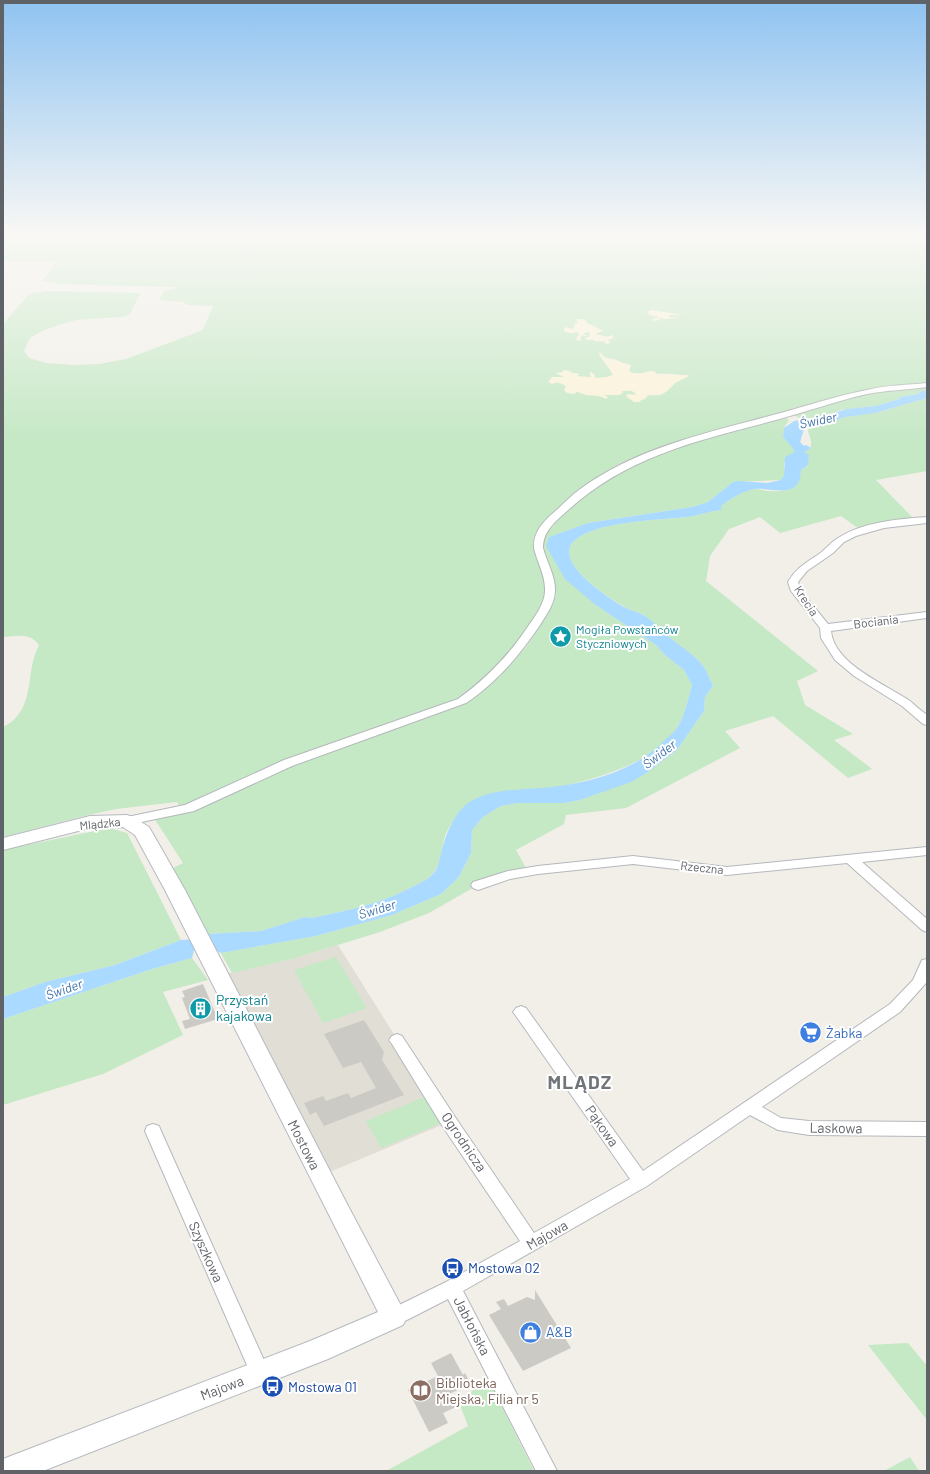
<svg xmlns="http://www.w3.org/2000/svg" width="930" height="1474" font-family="Barlow,sans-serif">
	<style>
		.education { fill: #e1ded6 }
		.green { fill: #c5e8c5; fill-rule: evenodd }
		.sand { fill: #fbf3d9 }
		.water { fill: #aadaff }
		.building { fill: #cccac5 }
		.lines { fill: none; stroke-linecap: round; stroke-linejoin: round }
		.street-casing { stroke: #b5b8bc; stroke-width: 2 }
		.secondary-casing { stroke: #b6babf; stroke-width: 2 }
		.street { fill: #fff; fill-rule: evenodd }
		.secondary { fill: #fff; fill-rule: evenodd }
		.labels { text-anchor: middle; stroke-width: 4; stroke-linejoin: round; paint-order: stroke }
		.street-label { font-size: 12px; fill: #5f6368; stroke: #fff }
		.culture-label { font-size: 12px; fill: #0d838f; stroke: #fff; text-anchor: start }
		.water-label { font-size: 13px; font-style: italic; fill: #4174aa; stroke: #fff }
		.near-culture-label { font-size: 14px; fill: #0d838f; stroke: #fff; text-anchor: start }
		.near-shop-label { font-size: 14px; fill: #366cbe; stroke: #fff; text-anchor: start }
		.near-street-label { font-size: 14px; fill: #5f6368; stroke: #fff }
		.near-transit-label { font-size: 14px; fill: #164399; stroke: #fff; text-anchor: start }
		.near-education-label { font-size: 14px; fill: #785e54; stroke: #fff; text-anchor: start }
		.near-district-label { font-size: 19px; font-weight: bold; letter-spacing: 1px; fill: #70757a; stroke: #fff }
	</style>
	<rect width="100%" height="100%" fill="#f1efe8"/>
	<polygon class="education" points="338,945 449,1122 320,1176 219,975 292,959"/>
	<g class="green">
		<path d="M3 236H927V383L888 386 861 391 675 443 640 455 617 465 601 474 565 501 536 533 533 544 546 584 545 595 540 610 517 645 491 675 459 698 285 761 186 806 180 807 177 802 116 809 88 815 3 837V727C28 715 28 690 32 666 33 659 36 652 39 645 30 632 17 636 3 637V324L29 294 47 291 141 293 129 315 122 317 76 320 59 325 44 330 30 338 24 351 29 358 46 363 73 365 99 364 126 359 195 333 203 329 213 306 188 305 183 302 159 300 165 290 174 289 175 287 55 284V282L42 281 57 262 3 261ZM579 319H584L587 323 603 331 595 334 609 337 613 335 608 340 609 342 594 341V340H587L590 337 589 332 583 333 587 336 582 335 576 340 579 333 578 332 570 333 565 331 572 329 578 323 576 320ZM600 356C605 358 614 358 619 361 624 364 626 371 633 373 645 376 646 368 657 374 667 372 676 376 686 375L689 376C685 378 681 380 677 382 671 385 667 394 659 395 651 396 645 393 640 402H634L628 394 635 395 636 394C628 386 618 394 609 395 604 395 598 395 593 395 591 395 588 396 586 395 579 393 562 383 555 382L552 377H565L557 373 569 372 578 374 577 376C587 379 603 380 613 375L608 365Z"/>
		<path d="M927 387V391H921L918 394 900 397 899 399 876 406 841 410 820 417 802 419 793 415C810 410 827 403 844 399 871 392 899 389 927 387Z"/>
		<path d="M927 398V471L876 480 913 518 877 523 858 528 841 516 780 533 760 517 729 529 710 556 706 581 818 671 797 681 805 705 853 734 834 740 872 769 848 778 773 716 725 731 740 748 626 808 566 815 564 824 516 850 526 868 469 890 429 913 380 932 292 959 232 973 221 953 316 936 392 915 441 894 459 877 471 853 472 830 483 817 501 806 518 803H565L580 800 607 790 648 772 677 750 704 711 705 697 713 686C710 680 708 673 704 667 694 654 680 646 668 636 660 629 653 621 645 616 638 612 629 610 623 606 606 596 546 558 579 537 603 521 658 520 688 517 699 515 710 511 721 510V506C730 499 743 491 754 489 758 489 763 490 767 491 785 492 800 491 801 470L808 465 804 452 811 448C810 446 812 443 811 441 810 434 805 432 811 424L832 422 845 417 864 413H875Z"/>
		<path d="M785 417 789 420 784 428 783 437 793 447 795 452 784 463V475L781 480 733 482 708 502 692 507 588 523 549 537 597 606 656 645 666 656 684 670 692 685C688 699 685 716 677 728 638 783 530 791 469 803 460 812 451 822 446 834 441 845 442 859 436 869 430 879 422 882 412 887 380 904 347 911 311 918L305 917 261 931 207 934 173 868 183 863 154 818 291 765 466 702 499 677 526 647 549 612 554 596 555 584 542 545 545 535 574 503 614 474 649 458 687 445Z"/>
		<polygon points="109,828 127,833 181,940 115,965 45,982 3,997 3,850"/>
		<polygon points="336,957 367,1008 323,1023 294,970"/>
		<polygon points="192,958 208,980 163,992 183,1035 103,1074 3,1105 3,1019 152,969"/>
		<polygon points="427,1096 444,1122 381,1148 366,1121"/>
		<polygon points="908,1343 927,1366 927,1420 868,1345"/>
		<polygon points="486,1375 534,1471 386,1471 468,1426 460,1405"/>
		<polygon points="910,1457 919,1471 884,1471"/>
	</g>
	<g class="sand">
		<polygon points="652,310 683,315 669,315 669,317 680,318 665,319 661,318 659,319 660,320 652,321 653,319 660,317 650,315 647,312"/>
		<path d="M579 319H584L587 323 603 331 595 334C601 337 608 337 614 335L612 339 608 340 609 342 611 343 605 344V341L596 340 595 342 594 340 584 339 590 336 589 332 583 333 587 336 582 335 580 341 576 340 579 334 578 332 570 333 564 331V328L565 327 572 329 575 327 574 324 578 323 576 320Z"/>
		<path d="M600 352 605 358 631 365 629 372C642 376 643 371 654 371L657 374 686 375 689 376 676 382 667 391 660 395 649 394 645 399 634 402 626 396 628 394 635 395 636 394 633 391H622L623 393 619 395H604L608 397 606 399C599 395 596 396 589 395 585 395 581 392 576 392L575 394 567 393 564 390 566 386 559 382 552 384 548 382 552 377H564L556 373 563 372V370L572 371 569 372 580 374 577 376 590 377 591 376 589 373 591 372 595 375V378L607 377 613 375C609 367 602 361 599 353Z"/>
	</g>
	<path class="water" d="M921 391H927V398L875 413 845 417 832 422 808 426 804 429 800 442 804 446 806 445 811 448 804 452 809 455 808 465 801 470C800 501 773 487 754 489 743 491 730 499 721 506V510C710 511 699 515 688 517 658 520 604 521 579 537 546 558 606 596 622 606 629 610 638 612 645 616 653 621 660 629 668 636 680 646 694 654 704 667 708 673 710 680 713 686L705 697 704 711 677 750 648 772 631 782 580 800 565 803H518L501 806 483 817 472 830 471 853 459 877 441 894 392 915 316 936 221 953 210 947 194 950 192 958 152 969 3 1019V997L45 982 115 965 181 940 198 939 207 934 261 931 305 917 311 918C347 911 380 904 412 887 422 882 430 879 436 870 439 864 440 856 442 849 447 832 455 811 471 801 492 789 518 790 542 788 586 784 635 772 666 739 670 736 674 732 677 728 685 716 688 699 692 685L684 670 666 656 656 645 597 606 565 579 546 546 549 537 588 523 692 507 708 502 733 482 740 481 767 483 781 480 784 475 785 457 795 452 792 447 783 437 784 428 794 421 820 417 847 409 876 406 899 399 900 397 918 394Z"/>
	<g class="building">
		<polygon points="203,984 218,1019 185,1029 182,1021 190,1019 182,998 185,997 182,991"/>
		<polygon points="364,1020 384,1052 382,1060 404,1095 324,1126 316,1112 310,1115 304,1103 323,1096 326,1101 348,1093 351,1098 376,1088 361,1062 343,1068 324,1034"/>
		<polygon points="535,1290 571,1348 523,1371 489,1315 501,1309 496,1302 504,1299 508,1306 527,1297 535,1300"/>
		<polygon points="451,1353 463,1375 465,1373 471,1384 449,1394 456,1407 443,1413 448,1423 429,1432 408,1390 438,1376 431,1363"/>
	</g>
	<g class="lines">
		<defs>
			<g id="street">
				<path d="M927 383V387C907 390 887 390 867 394 836 401 806 412 776 420 700 440 626 456 567 511 555 522 543 531 543 548 547 563 556 577 555 592 554 605 546 615 540 625 519 656 497 682 466 703L292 766 194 811 127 825 122 824 121 821 122 818 127 817 185 805 284 760 458 699C487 678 510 654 529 625 536 615 544 604 545 592 546 576 537 562 534 548 533 530 546 519 559 508 565 502 572 495 579 490 635 448 706 433 773 415 804 407 835 396 867 390 887 385 907 385 927 383Z"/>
				<path d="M927 517V523L884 528 856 536 844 542 833 553 807 571 798 582 801 591 828 624 927 612V618L831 631C834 664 885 684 910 701 916 706 921 711 927 715V725L923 724 902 706 854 676 835 660 821 638 820 628 791 591 788 582C796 568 807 562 819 554 826 549 831 542 838 538 863 522 898 519 927 517Z"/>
				<polygon points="927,847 927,855 862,862 927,919 927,932 922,930 847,863 727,875 633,864 538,874 510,879 478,890 473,888 471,885 473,882 508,871 538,866 633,856 727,867"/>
				<polygon points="927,959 926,983 900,1012 762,1107 781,1118 809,1121 927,1122 927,1136 809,1135 778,1130 750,1115 647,1186 463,1291 557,1471 536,1471 448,1299 401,1323 394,1325 387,1323 385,1317 387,1311 446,1282 520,1241 443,1127 392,1044 389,1040 392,1036 397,1034 402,1036 455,1117 534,1233 630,1179 516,1016 513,1012 516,1008 521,1006 526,1008 643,1171 890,1004 913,980 922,960"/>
				<polygon points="153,1124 159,1126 161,1131 267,1367 270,1373 267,1379 260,1382 253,1379 145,1131 147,1126"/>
			</g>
			<polygon id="secondary" points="127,815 133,817 149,827 185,890 346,1202 407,1317 403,1325 328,1359 43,1471 3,1471 3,1459 310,1341 378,1312 165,890 135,835 123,827 90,828 3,850 3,838 90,816"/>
		</defs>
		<use href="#street" class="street-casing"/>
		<use href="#secondary" class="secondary-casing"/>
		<use href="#street" class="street"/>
		<use href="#secondary" class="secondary"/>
	</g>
	<linearGradient id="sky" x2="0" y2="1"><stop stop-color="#8fc3f1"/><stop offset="0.53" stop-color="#f9f8f5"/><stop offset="1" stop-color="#f9f8f5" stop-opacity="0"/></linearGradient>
	<rect width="930" height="442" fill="url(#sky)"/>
	<defs>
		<symbol id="sight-disc" viewBox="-11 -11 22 22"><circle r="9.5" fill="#0f9aa8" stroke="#fff"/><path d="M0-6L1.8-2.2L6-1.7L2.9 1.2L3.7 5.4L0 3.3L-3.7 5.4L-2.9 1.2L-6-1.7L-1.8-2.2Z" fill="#fff"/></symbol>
		<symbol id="building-disc" viewBox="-11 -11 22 22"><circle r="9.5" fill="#0f9aa8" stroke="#fff"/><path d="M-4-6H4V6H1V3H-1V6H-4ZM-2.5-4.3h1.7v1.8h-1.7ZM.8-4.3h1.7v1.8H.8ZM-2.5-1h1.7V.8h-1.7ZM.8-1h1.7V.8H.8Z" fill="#fff"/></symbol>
		<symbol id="supermarket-disc" viewBox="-11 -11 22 22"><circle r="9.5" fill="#3f7fe0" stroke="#fff"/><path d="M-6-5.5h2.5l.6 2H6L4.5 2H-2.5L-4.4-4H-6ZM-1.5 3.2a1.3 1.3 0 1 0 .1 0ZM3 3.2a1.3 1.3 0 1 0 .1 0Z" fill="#fff"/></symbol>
		<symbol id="bus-disc" viewBox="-11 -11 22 22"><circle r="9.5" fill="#1a4fb4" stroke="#fff"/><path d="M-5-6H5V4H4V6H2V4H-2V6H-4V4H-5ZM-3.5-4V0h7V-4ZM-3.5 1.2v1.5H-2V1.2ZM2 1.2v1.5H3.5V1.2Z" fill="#fff"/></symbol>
		<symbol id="shop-disc" viewBox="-11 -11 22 22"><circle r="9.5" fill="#3f7fe0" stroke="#fff"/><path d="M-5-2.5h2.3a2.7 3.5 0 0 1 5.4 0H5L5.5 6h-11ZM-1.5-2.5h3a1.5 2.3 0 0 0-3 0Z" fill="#fff"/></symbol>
		<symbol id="library-disc" viewBox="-11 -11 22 22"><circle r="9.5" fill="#8d6e63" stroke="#fff"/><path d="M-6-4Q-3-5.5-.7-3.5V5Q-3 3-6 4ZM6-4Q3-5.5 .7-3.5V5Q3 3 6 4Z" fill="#fff"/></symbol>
	</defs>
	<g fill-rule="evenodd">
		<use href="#sight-disc" x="548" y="624" width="25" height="25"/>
		<use href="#building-disc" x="188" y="996" width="25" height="25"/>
		<use href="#supermarket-disc" x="798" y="1020" width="25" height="25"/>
		<use href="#bus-disc" x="440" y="1256" width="25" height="25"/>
		<use href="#shop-disc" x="518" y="1320" width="25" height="25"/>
		<use href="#bus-disc" x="260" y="1374" width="25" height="25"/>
		<use href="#library-disc" x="408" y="1378" width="25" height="25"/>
	</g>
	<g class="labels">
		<g class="street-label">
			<text transform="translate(806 601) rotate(57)" y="4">Krecia</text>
			<text transform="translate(876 622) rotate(-7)" y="4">Bociania</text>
			<text transform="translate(100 824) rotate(-6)" y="4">Mlądzka</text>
			<text transform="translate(702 868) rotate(6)" y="4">Rzeczna</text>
		</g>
		<g class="culture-label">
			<text x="576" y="634">Mogiła Powstańców<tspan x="576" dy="14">Styczniowych</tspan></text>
		</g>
		<g class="water-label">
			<text transform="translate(818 420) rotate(-12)" y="5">Świder</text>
			<text transform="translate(659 754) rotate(-37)" y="5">Świder</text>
			<text transform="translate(377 909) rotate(-17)" y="5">Świder</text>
			<text transform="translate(64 989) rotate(-19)" y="5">Świder</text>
		</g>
		<g class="near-culture-label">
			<text x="216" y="1005">Przystań<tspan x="216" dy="16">kajakowa</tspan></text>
		</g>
		<g class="near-shop-label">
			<text x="826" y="1038">Żabka</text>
			<text x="546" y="1337">A&amp;B</text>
		</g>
		<g class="near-street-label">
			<text transform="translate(602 1126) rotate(55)" y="5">Pąkowa</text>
			<text transform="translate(836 1128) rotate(1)" y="5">Laskowa</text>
			<text transform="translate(464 1142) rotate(56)" y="5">Ogrodnicza</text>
			<text transform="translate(304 1145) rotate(63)" y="5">Mostowa</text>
			<text transform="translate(547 1235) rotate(-30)" y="5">Majowa</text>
			<text transform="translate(206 1252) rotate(66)" y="5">Szyszkowa</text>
			<text transform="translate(472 1326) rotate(63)" y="5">Jabłońska</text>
			<text transform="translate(222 1388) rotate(-21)" y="5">Majowa</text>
		</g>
		<g class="near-transit-label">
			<text x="468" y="1273">Mostowa 02</text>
			<text x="288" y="1392">Mostowa 01</text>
		</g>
		<g class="near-education-label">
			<text x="436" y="1388">Biblioteka<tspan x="436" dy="16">Miejska, Filia nr 5</tspan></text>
		</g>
		<g class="near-district-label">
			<text x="580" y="1089">MLĄDZ</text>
		</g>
	</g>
	<rect width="930" height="1474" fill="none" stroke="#5f6368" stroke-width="8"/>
</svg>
